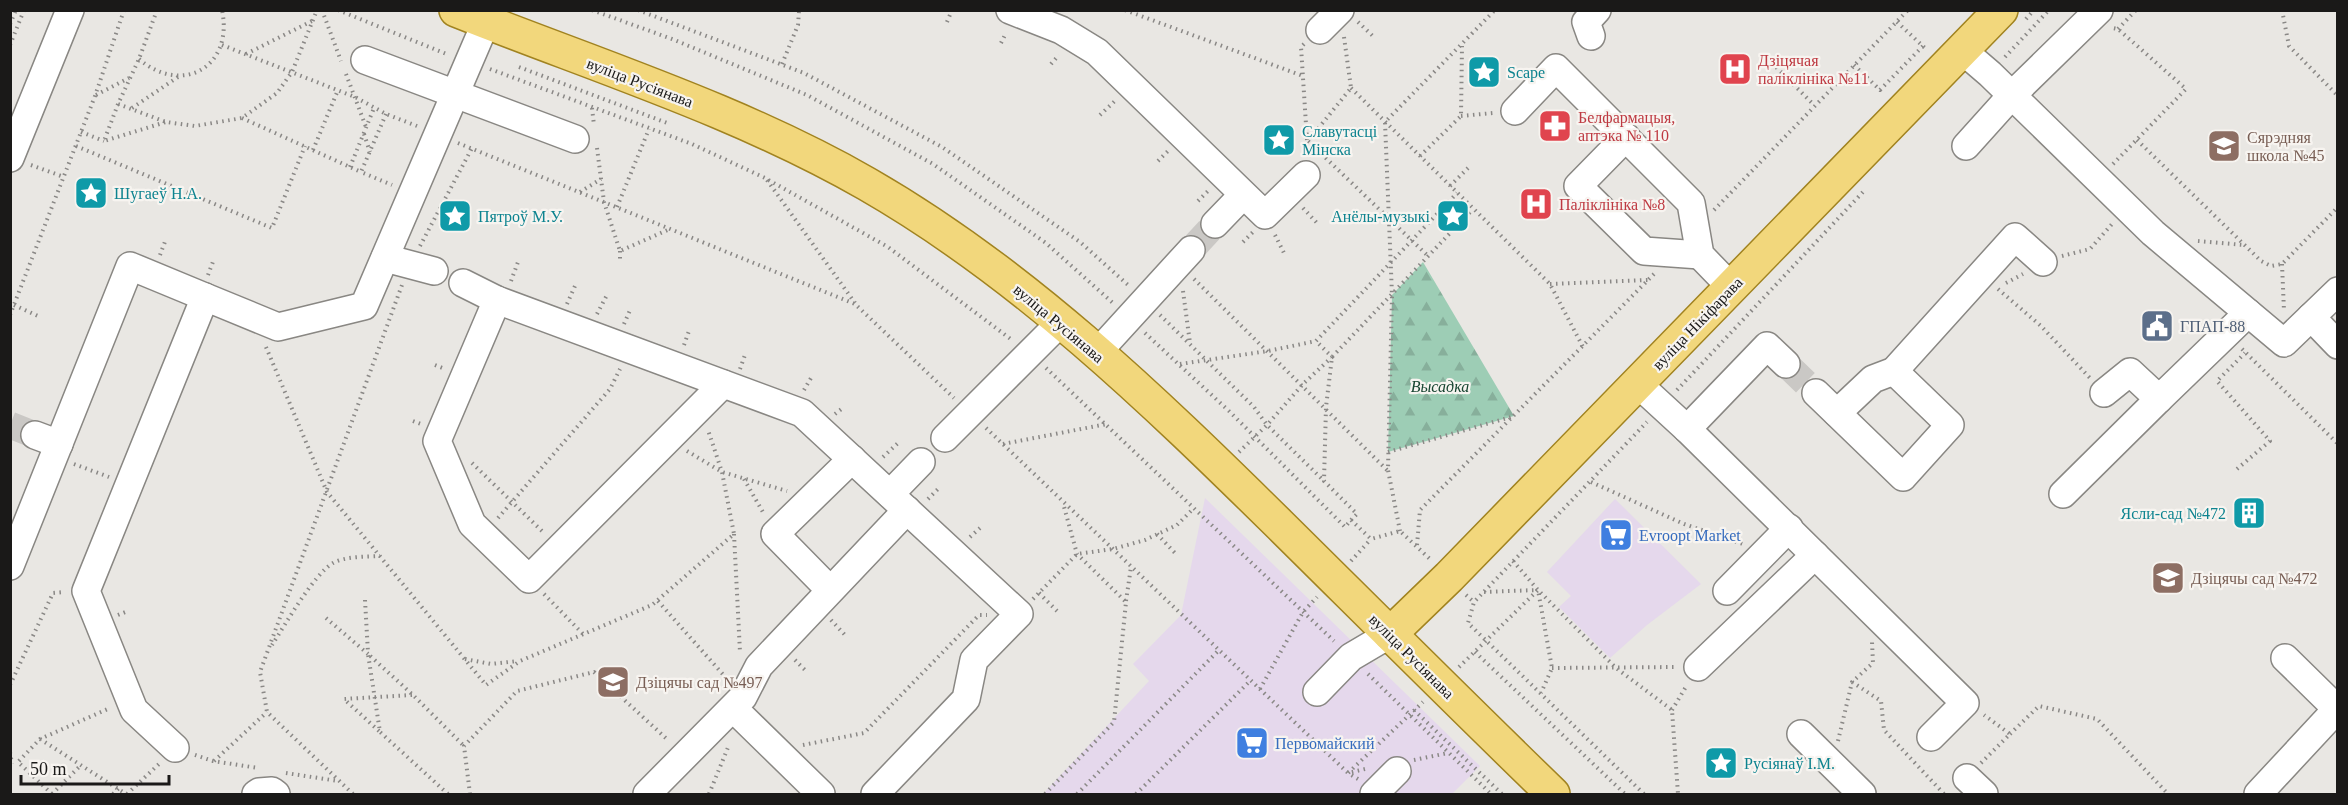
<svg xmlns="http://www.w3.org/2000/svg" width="2348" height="805" font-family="'Times New Roman',serif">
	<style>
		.commercial { fill: #e5d8ec }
		.forest { fill: url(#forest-firs) }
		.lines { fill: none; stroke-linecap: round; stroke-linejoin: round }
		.minor-tunnel { stroke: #cac8c5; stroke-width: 27; stroke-dasharray: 27 14; stroke-linecap: butt }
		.minor-casing { stroke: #898783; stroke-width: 30 }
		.major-casing { stroke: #a18320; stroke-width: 36 }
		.path { stroke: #8a8886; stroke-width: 4; stroke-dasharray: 1.5 4.5; stroke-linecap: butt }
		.minor { stroke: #fff; stroke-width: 27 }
		.major { stroke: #f2d77c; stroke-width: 33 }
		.labels { text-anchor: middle; stroke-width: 4.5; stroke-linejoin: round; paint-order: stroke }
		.health-label { font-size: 16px; fill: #be3a42; stroke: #f7f4f0; text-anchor: start }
		.culture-label { font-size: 16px; fill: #0d838f; stroke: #f7f4f0; text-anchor: start }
		.street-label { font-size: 16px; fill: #1a1918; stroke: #f7f4f0 }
		.education-label { font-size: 16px; fill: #785e54; stroke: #f7f4f0; text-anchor: start }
		.service-label { font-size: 16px; fill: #4e5e75; stroke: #f7f4f0; text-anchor: start }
		.park-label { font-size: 16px; font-style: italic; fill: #174531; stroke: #f7f4f0 }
		.shop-label { font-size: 16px; fill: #366cbe; stroke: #f7f4f0; text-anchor: start }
	</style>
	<defs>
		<pattern id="forest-firs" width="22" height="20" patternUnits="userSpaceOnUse" patternTransform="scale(1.5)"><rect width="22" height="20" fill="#9dcdb5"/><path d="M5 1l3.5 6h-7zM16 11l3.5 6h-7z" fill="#87af9b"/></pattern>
	</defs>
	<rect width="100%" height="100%" fill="#e9e7e3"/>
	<g class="commercial">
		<polygon points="1205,498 1480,766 1452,794 1043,794 1149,681 1133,664 1181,615"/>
		<polygon points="1615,499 1701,584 1647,625 1610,658 1559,607 1571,596 1547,572"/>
	</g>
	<polygon class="forest" points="1423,262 1514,416 1388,452 1392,295"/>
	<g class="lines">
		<g class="minor-tunnel">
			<polyline points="1191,250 1215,224"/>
			<polyline points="1786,364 1816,393"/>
			<polyline points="10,425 35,435"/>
		</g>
		<defs>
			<g id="minor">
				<polyline points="1010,10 1061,30 1097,52 1265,215 1306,175"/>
				<polyline points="1320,30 1340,10"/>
				<polyline points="1591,36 1586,22 1597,10"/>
				<polyline points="1962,50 1990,74 2153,233 2284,343 2338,291"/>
				<polyline points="365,60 575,139"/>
				<polyline points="1515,111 1556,68 1691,203 1700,255 1731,287"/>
				<polyline points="1626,137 1578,186 1644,251 1700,255"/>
				<polyline points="1966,146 2011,96 2099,10"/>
				<polyline points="10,158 70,10"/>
				<polyline points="1215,224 1243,195"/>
				<polyline points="385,258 434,271"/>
				<polyline points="463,283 497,300 802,413 1019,614 974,660 966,699 875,794"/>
				<polyline points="497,300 437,441 472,524 529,579 723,384"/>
				<polyline points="2311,317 2338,345"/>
				<polyline points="1096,354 1191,250"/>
				<polyline points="1638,384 1687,429 1965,703 1931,737"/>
				<polyline points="1816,393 1903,477 1950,425 1894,371"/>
				<polyline points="2104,393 2130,372 2159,399 2248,313"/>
				<polyline points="1837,413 1873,379 1894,371 2015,237 2043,262"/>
				<polyline points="1687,429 1767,346 1786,364"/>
				<polyline points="35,435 59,444"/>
				<polyline points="945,438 1061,322"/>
				<polyline points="890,494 921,462"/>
				<polyline points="2063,494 2159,399"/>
				<polyline points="10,566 130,266 205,297"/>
				<polyline points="830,590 775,534 852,459"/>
				<polyline points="1727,591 1789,528"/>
				<polyline points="1698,667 1815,555"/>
				<polyline points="1317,692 1351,657 1390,634"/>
				<polyline points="733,708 821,794"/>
				<polyline points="1801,734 1862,794"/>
				<polyline points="175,748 134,710 86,591 205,297 278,327 364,306 486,22"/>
				<polyline points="1967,778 1984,794"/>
				<polyline points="256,794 259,792 272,791 276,794"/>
				<polyline points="647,794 743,697 759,666 907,510"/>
				<polyline points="1374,794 1397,771"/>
				<polyline points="2258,794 2337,709 2285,658"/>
			</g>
			<g id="major">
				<path d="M456 10C594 65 738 110 867 184 1022 273 1153 400 1279 524 1370 614 1461 705 1553 794"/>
				<polyline points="1390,634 1449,577 2001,10"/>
			</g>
		</defs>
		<use href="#minor" class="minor-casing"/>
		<use href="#major" class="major-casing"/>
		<g class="path">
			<polyline points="157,10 139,59 118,104 166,122 195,126 242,118 277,93 292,72 317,10"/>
			<polyline points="322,10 341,61"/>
			<polyline points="338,10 449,55"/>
			<polyline points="592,10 672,39 807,95 933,164 1046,243 1113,303"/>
			<polyline points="638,10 804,73 942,147 1080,242 1128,285"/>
			<polyline points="1125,10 1303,76"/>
			<polyline points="2282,10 2289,46 2338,96"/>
			<polyline points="2026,19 2034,10"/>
			<polyline points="947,22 952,10"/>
			<polyline points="1358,22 1375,38"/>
			<polyline points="1897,22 1927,50"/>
			<polyline points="10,24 16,10"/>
			<polyline points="2118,29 2136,10"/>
			<polyline points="1344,37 1351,88 1308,141 1428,256"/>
			<polyline points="1001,43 1006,33"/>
			<polyline points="1304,44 1301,47 1307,140"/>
			<polyline points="10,45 24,10"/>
			<polyline points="222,45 355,97 386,114 417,126"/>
			<polyline points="246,54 312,21"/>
			<polyline points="2005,57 2049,10"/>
			<path d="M139 59C182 96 234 67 222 10"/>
			<polyline points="1772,63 1814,105"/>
			<polyline points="782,64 798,25 799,12"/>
			<polyline points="1051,64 1059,55"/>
			<polyline points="1854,65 1880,90 1923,46"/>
			<polyline points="519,67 667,123"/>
			<polyline points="490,69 692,144 765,178 888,247 1012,340"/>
			<polyline points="346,74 366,127"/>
			<polyline points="1351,88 1550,284 1583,347"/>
			<polyline points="96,95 129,78"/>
			<polyline points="118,104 104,141 166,122"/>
			<polyline points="132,108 178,77"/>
			<polyline points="592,108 594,125"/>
			<polyline points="386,114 361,172 392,185"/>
			<polyline points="1100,115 1117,99"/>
			<polyline points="1461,116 1493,113"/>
			<polyline points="242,118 361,172"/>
			<polyline points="81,132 104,141"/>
			<polyline points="364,134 370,152"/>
			<polyline points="2137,140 2261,261 2271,266 2282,264 2338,207"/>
			<polyline points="458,143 855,304 954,398"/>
			<polyline points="76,146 272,228 305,146"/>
			<polyline points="597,148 604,202 620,251 670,229"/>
			<polyline points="313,150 338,90"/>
			<polyline points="1420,156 1461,116 1462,46"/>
			<polyline points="1158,161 1168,151"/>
			<polyline points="2113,164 2186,89 2118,29 2113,28"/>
			<polyline points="31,165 64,177"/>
			<polyline points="350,167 374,108"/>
			<polyline points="767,180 855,303"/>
			<polyline points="1450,186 1469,167"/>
			<polyline points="580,192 601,179"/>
			<polyline points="1198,201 1208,191"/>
			<polyline points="617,207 649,129"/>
			<polyline points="1303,208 1317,223"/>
			<polyline points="1714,210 1908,10"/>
			<polyline points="1275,235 1285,255"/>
			<polyline points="2198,241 2244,245"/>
			<polyline points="1243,242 1253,232"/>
			<polyline points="420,246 472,148"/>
			<polyline points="620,251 620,262"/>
			<polyline points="160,255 166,239"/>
			<polyline points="2062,256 2090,249 2112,224"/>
			<polyline points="2282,264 2284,311"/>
			<polyline points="208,275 214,259"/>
			<polyline points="1194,279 1387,470"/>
			<polyline points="511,281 518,262"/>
			<polyline points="2006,283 2023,274"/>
			<polyline points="1550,284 1648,280"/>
			<polyline points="1998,289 2041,326 2090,378"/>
			<polyline points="1183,291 1190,343"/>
			<polyline points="567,304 575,286"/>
			<polyline points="14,305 38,316"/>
			<polyline points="597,314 608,293"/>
			<polyline points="10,315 95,96 124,10"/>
			<polyline points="1160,315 1254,407 1267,425 1324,481"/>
			<polyline points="624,324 631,308"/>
			<polyline points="1145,333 1230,412 1345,527 1351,520 1371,539 1400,531 1431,560"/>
			<polyline points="684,345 689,331"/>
			<polyline points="266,347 327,492 486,685 520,661 652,605 734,534 722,472 708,430"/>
			<polyline points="2242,349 2338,444"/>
			<polyline points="1180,364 1268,351 1316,341 1457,193"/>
			<polyline points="435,365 445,369"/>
			<polyline points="1046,368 1334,641"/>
			<polyline points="740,369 745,355"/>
			<polyline points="804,390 811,378"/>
			<polyline points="1677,390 1863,192"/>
			<polyline points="835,414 844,407"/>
			<polyline points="413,421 421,424"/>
			<polyline points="986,428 1348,773 1365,769"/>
			<polyline points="1003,444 1107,424"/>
			<polyline points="687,451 722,472 787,491"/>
			<polyline points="1239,452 1267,425 1303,384 1332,357 1316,341"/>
			<polyline points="1388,452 1511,417"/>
			<polyline points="883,457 898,443"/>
			<polyline points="472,463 544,533"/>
			<polyline points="74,464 109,477"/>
			<polyline points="2237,469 2270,441 2217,381 2245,353"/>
			<polyline points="744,479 764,514"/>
			<polyline points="1591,482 1684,524 1743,544"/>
			<polyline points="928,499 940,487"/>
			<polyline points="498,518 610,389 620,369"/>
			<polyline points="1351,520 1357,514 1324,481 1326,407 1332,357 1473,209"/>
			<polyline points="1400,531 1388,470 1392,295 1385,122 1495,10"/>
			<polyline points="734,534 740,652"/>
			<polyline points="1157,534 1175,553"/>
			<polyline points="970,537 980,528"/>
			<polyline points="1417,545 1420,510 1654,274"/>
			<polyline points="1351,561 1371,539"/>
			<polyline points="1513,561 1538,590 1552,668 1541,693"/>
			<polyline points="1484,592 1537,590"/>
			<polyline points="1039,593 1057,611"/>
			<polyline points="544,594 583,634"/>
			<polyline points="1466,595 1474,602"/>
			<polyline points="1033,599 1077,554 1113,549 1145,540 1177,525 1193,509"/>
			<polyline points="365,600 368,653"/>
			<polyline points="658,601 727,679"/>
			<polyline points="1126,601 1131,567"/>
			<polyline points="118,615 128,611"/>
			<polyline points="326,618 368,654"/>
			<polyline points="831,620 845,635"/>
			<path d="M272 645C285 625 314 574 333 563 346 556 366 557 380 556"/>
			<polyline points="1475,652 1625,794"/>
			<polyline points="465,659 491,664 518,661"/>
			<polyline points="795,660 807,672"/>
			<polyline points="1459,667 1538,590 1616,668 1672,710 1678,794"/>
			<polyline points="1552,668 1676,667"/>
			<polyline points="1368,674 1491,794"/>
			<polyline points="1852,682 1881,701 1884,730 1944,794"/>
			<polyline points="10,685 53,593 64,592"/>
			<polyline points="1260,689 1303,612 1317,597"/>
			<polyline points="1414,710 1502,794"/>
			<polyline points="1672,710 1687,685"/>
			<polyline points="379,731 344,699 412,695"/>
			<polyline points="2010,734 2039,706 2097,719 2168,794"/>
			<polyline points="40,739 126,794"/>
			<polyline points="1838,741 1852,682 1873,663 1872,642"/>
			<polyline points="803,745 864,733 979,615 987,615"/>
			<polyline points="10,752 12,764"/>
			<polyline points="195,755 213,761 258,768"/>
			<polyline points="1414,760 1448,753"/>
			<polyline points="214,761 267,712"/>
			<polyline points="1981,763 2010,734 1984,715"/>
			<polyline points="286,773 338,781"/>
			<polyline points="1358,779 1348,773 1423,702"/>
			<polyline points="52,794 18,762 40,739 110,708"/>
			<polyline points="52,794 81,765"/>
			<polyline points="113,794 119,788"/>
			<polyline points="127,794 159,764"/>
			<polyline points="353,794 267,712 260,672 402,285"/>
			<polyline points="448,794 380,732 368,654 413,695 464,746"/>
			<polyline points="470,794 464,746 517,691 594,672 669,741"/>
			<polyline points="709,794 729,745"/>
			<polyline points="1045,794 1114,722 1126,602 1077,554 1063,503"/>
			<polyline points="1077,794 1219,650"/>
			<polyline points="1136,794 1251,680"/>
			<polyline points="1644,794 1468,623 1474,602 1647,422"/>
		</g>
		<use href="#minor" class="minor"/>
		<use href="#major" class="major"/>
	</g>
	<defs>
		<symbol id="hospital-square" viewBox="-11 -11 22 22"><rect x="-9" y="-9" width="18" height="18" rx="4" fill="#e0444e" stroke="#f7f4f0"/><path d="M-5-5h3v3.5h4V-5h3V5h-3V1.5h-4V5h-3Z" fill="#fff"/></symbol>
		<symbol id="sight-square" viewBox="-11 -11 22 22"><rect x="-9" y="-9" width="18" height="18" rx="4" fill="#0f9aa8" stroke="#f7f4f0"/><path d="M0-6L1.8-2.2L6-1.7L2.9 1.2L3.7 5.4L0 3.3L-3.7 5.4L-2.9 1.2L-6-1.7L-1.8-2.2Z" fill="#fff"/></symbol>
		<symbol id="pharmacy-square" viewBox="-11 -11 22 22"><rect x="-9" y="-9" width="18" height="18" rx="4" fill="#e0444e" stroke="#f7f4f0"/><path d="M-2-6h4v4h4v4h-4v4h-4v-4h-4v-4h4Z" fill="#fff"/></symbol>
		<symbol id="school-square" viewBox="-11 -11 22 22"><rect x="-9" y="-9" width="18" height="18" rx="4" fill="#8d6e63" stroke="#f7f4f0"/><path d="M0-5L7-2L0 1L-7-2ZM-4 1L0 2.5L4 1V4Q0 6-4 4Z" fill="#fff"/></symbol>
		<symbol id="civic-square" viewBox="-11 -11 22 22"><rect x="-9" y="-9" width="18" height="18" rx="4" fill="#5c6f8a" stroke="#f7f4f0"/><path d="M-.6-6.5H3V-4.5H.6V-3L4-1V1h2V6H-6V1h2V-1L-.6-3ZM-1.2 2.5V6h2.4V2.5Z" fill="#fff"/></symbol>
		<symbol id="building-square" viewBox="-11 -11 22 22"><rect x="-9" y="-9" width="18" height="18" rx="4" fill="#0f9aa8" stroke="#f7f4f0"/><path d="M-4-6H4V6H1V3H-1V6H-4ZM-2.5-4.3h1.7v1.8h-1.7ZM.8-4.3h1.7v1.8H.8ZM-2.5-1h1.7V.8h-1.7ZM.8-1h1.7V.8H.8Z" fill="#fff"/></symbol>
		<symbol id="supermarket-square" viewBox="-11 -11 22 22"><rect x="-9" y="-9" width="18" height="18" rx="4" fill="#3f7fe0" stroke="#f7f4f0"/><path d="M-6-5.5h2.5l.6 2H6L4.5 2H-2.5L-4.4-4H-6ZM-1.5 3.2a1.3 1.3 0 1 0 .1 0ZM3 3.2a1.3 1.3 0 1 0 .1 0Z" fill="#fff"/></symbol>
	</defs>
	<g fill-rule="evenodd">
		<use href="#hospital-square" x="1716" y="50" width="38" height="38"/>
		<use href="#sight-square" x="1465" y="53" width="38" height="38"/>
		<use href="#pharmacy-square" x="1536" y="107" width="38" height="38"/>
		<use href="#sight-square" x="1260" y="121" width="38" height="38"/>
		<use href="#school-square" x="2205" y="127" width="38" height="38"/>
		<use href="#sight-square" x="72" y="174" width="38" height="38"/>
		<use href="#hospital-square" x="1517" y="185" width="38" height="38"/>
		<use href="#sight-square" x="436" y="197" width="38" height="38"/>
		<use href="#sight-square" x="1434" y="197" width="38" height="38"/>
		<use href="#civic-square" x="2138" y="307" width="38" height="38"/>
		<use href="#building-square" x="2230" y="494" width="38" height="38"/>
		<use href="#supermarket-square" x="1597" y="516" width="38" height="38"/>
		<use href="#school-square" x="2149" y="559" width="38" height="38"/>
		<use href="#school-square" x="594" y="663" width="38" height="38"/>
		<use href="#supermarket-square" x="1233" y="724" width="38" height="38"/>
		<use href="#sight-square" x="1702" y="744" width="38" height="38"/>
	</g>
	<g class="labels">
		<g class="health-label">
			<text x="1758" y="66">Дзіцячая<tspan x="1758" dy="18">паліклініка №11</tspan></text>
			<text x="1578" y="123">Белфармацыя,<tspan x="1578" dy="18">аптэка № 110</tspan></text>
			<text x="1559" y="210">Паліклініка №8</text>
		</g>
		<g class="culture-label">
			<text x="1507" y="78">Scape</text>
			<text x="1302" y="137">Славутасці<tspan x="1302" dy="18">Мінска</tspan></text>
			<text x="114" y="199">Шугаеў Н.А.</text>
			<text x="478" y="222">Пятроў М.У.</text>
			<text x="1430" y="222" text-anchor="end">Анёлы-музыкі</text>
			<text x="2226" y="519" text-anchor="end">Ясли-сад №472</text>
			<text x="1744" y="769">Русіянаў І.М.</text>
		</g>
		<g class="street-label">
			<text transform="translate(640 82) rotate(21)" y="6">вуліца Русіянава</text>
			<text transform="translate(1059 323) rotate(40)" y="6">вуліца Русіянава</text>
			<text transform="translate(1697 323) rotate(-46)" y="6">вуліца Нікіфарава</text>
			<text transform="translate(1412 656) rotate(45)" y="6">вуліца Русіянава</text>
		</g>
		<g class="education-label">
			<text x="2247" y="143">Сярэдняя<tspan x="2247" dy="18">школа №45</tspan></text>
			<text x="2191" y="584">Дзіцячы сад №472</text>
			<text x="636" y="688">Дзіцячы сад №497</text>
		</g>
		<g class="service-label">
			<text x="2180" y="332">ГПАП-88</text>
		</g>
		<g class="park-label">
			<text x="1440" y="392">Высадка</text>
		</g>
		<g class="shop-label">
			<text x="1639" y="541">Evroopt Market</text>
			<text x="1275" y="749">Первомайский</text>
		</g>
	</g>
	<rect width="2348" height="805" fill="none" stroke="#1a1918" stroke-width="24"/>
	<path d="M21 775v9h148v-9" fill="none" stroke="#1a1918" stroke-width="3"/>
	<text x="30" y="775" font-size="18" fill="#1a1918" stroke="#f7f4f0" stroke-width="4.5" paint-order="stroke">50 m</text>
</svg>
